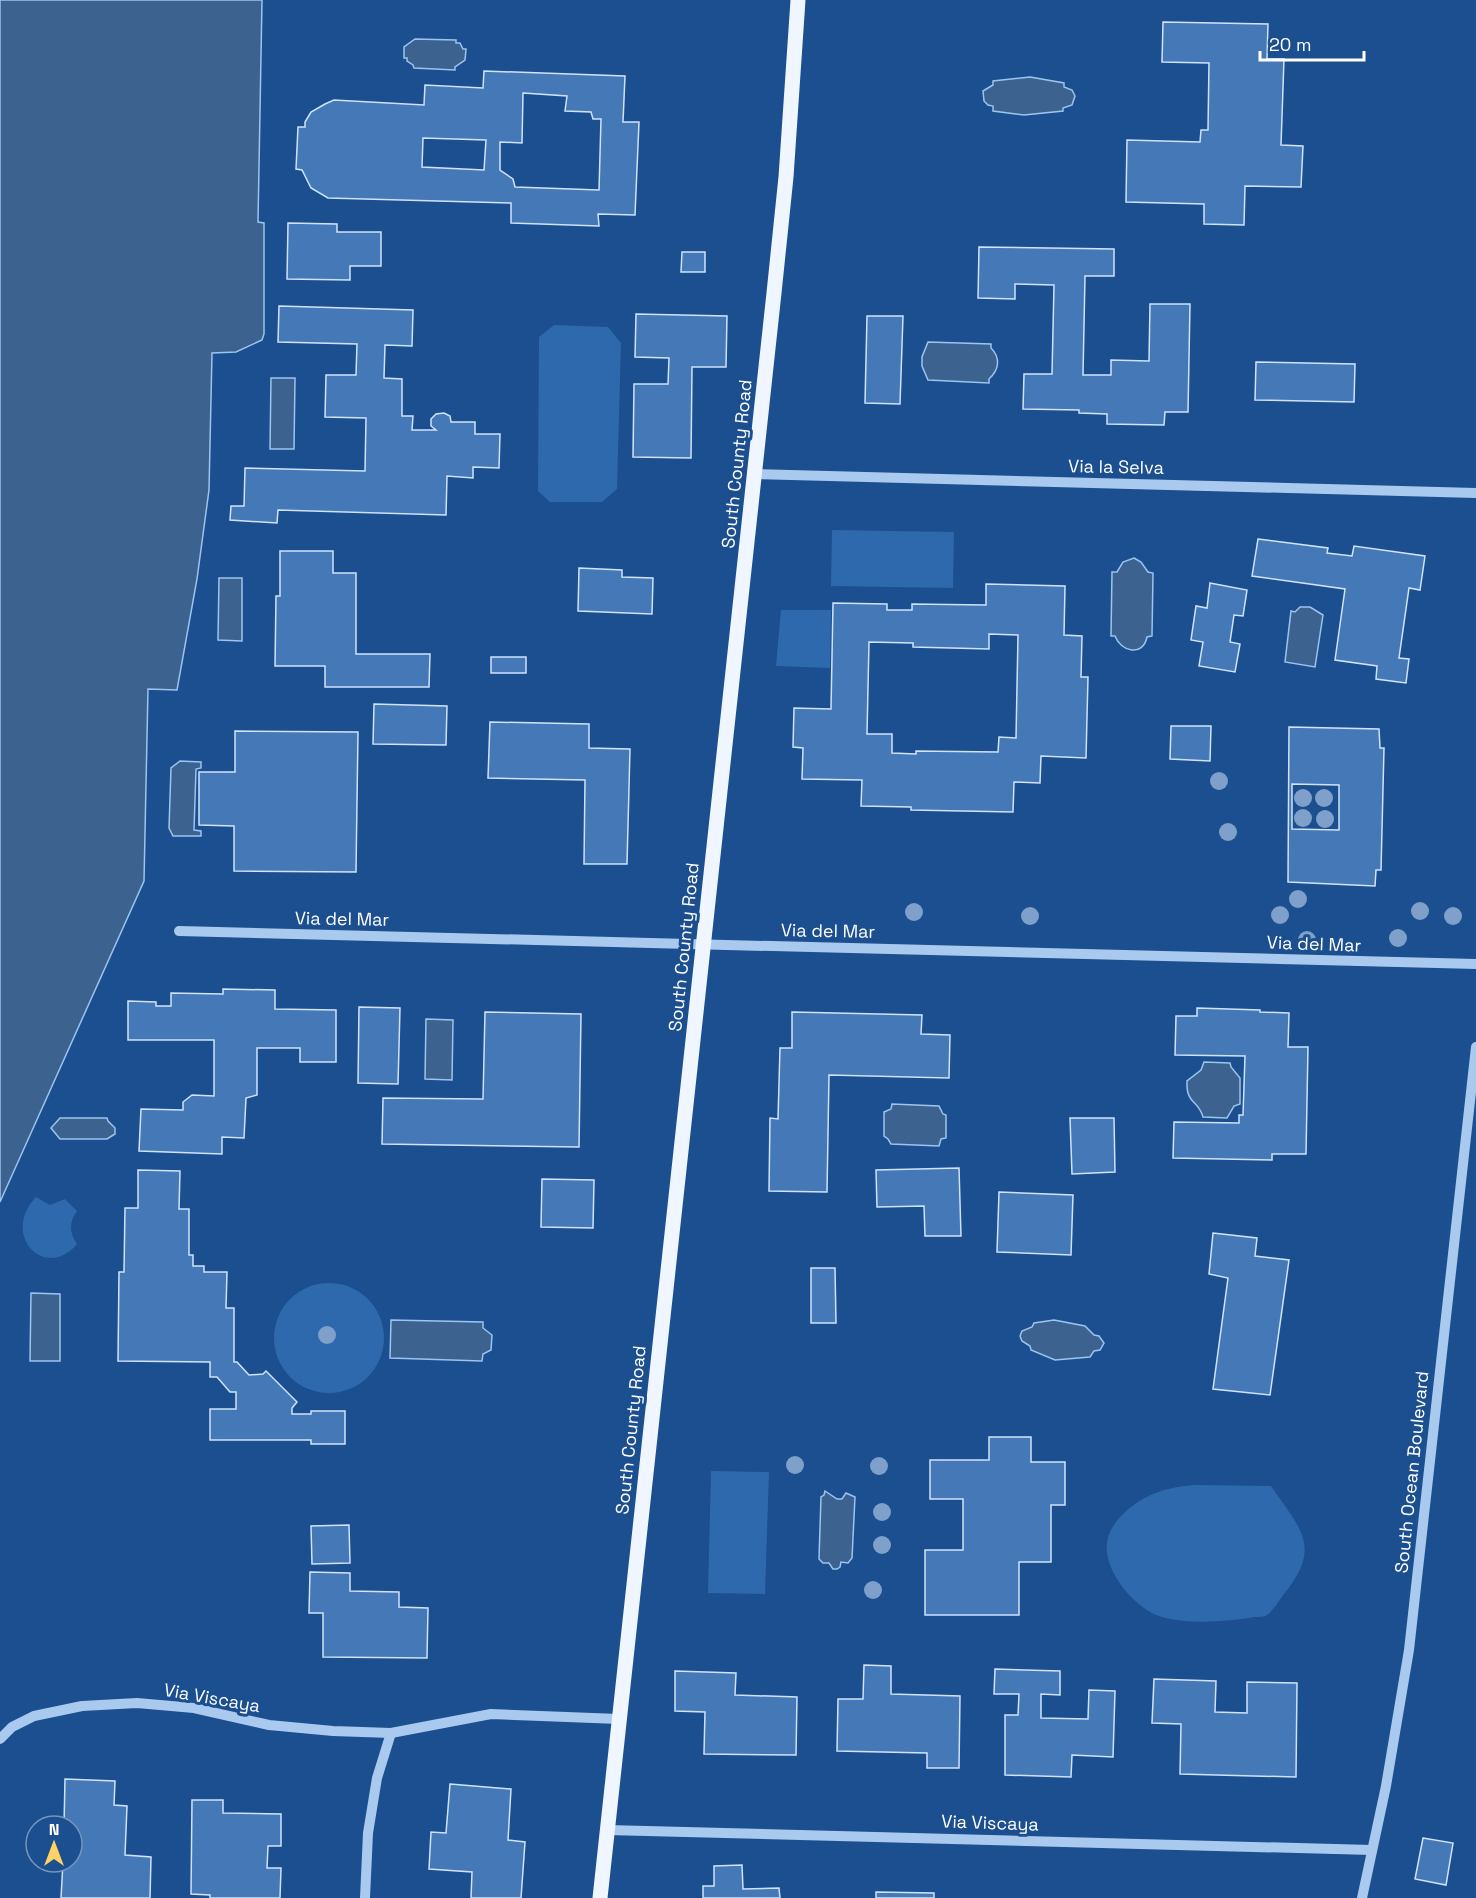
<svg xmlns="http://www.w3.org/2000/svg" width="1476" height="1898" font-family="'Space Grotesk',sans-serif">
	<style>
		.green { fill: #2e69ad }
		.water { fill: #3c6290; stroke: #9cc4f0; stroke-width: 1.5 }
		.building { fill: #4478b7; stroke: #cfe3fa; stroke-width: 1.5; fill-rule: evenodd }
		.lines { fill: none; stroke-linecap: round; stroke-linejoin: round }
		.minor { stroke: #a9c9ee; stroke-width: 10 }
		.major { stroke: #f0f6ff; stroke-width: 15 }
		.tree { fill: #7ea0ca }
		.labels { text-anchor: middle; stroke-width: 6; stroke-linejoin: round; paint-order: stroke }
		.street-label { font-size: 18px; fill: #fff; stroke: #1b4f8f }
	</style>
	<rect width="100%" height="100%" fill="#1b4f8f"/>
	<g class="green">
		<polygon points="554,325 608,327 621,343 617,489 602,502 550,502 538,491 539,337"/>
		<polygon points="832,530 954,532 953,588 831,586"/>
		<polygon points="781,610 831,610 830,668 776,666"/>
		<path d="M36 1197 50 1205 65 1199 77 1211C69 1222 69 1232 77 1244 45 1282 0 1235 36 1197Z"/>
		<circle cx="329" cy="1338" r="55"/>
		<polygon points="711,1471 769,1472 765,1594 708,1593"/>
		<path d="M1197 1485 1271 1486C1300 1529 1323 1546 1284 1594 1280 1599 1273 1611 1267 1615 1264 1617 1257 1617 1254 1617 1227 1622 1174 1626 1150 1612 1124 1596 1092 1555 1114 1525 1133 1498 1164 1486 1197 1485Z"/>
	</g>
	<g class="water">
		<polygon points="0,0 262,0 258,222 264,223 264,334 262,340 236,352 212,353 209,490 197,579 177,690 148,689 144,881 0,1202"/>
		<polygon points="415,39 456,40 456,43 460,43 463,49 466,49 465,60 455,67 455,70 414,68 413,65 407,61 407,58 404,58 404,47"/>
		<polygon points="1030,77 1064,83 1064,87 1072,90 1075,96 1072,105 1063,108 1063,111 1024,115 993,111 993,106 988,105 984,101 983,91 993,85 993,81"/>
		<path d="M928 342 991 344V348C1001 358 999 370 989 379V383L928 380 922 366V357Z"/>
		<polygon points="271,378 295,378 294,449 270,449"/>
		<path d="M1134 558 1141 562 1148 572 1153 573 1152 636 1147 637C1143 657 1121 652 1115 636H1111L1112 572H1117L1123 562Z"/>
		<polygon points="219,578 242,578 242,641 218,640"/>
		<polygon points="1300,607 1310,607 1323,615 1315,667 1285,662 1291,611 1295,612"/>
		<polygon points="180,761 201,762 201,768 196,769 194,830 201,831 201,836 173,836 169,828 171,768"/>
		<polygon points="426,1019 453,1020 452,1080 425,1079"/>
		<path d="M1204 1062 1230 1063 1231 1067 1240 1078V1104L1234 1106 1227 1118 1203 1117C1198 1099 1186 1105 1187 1081L1201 1070Z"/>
		<polygon points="892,1104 939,1106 943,1114 946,1115 946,1138 941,1139 939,1146 891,1144 888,1139 884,1136 884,1112 891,1109"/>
		<polygon points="60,1118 107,1118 108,1121 115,1128 115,1134 107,1139 60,1139 51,1128"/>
		<polygon points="31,1293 60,1294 60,1361 30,1361"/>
		<polygon points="391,1320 483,1322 483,1328 492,1335 491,1350 483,1354 482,1361 390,1358"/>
		<polygon points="1054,1320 1085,1326 1094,1335 1099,1336 1104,1343 1100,1350 1094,1351 1090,1357 1055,1360 1031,1350 1030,1346 1022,1341 1020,1336 1022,1331 1032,1327 1034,1323"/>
		<polygon points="825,1491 837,1499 842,1499 846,1493 855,1497 852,1558 848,1563 841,1562 840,1567 837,1569 833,1569 829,1563 823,1563 819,1559 821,1497 824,1495"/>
	</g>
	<g class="building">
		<polygon points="1163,22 1268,24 1267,59 1284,59 1281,145 1303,146 1301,187 1245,186 1244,225 1204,224 1204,204 1126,202 1127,140 1200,142 1201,130 1208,130 1209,63 1162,62"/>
		<path d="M484 71 625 76 623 122H639L635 215 598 214 599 226 511 223V203L328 198 311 188 302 170 296 169 298 127H305V122L311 112 325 104 334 100 424 105 425 85 483 88ZM523 93 567 96 565 111 591 112 593 119H601L599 190 515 187 513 179 500 170V142L522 143ZM423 138 486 140 484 170 422 167Z"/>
		<polygon points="288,223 337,224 337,232 381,232 381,266 350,266 350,280 287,279"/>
		<polygon points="979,247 1114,249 1114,276 1085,276 1083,375 1111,375 1111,360 1149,361 1150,304 1190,304 1188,412 1165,412 1164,425 1107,424 1107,414 1079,413 1079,410 1023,409 1024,374 1052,374 1054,285 1015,284 1015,299 978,298"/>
		<polygon points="682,252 705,252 705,272 681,272"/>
		<polygon points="279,306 413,310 412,346 385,345 384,378 402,379 402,416 413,416 412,430 436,430 431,426 431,419 436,414 444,413 450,416 451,422 475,422 475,434 500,434 499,468 473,467 473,478 447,476 446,515 278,510 277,523 230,520 231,506 244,506 245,468 365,471 366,418 325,417 326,375 356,375 357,344 278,342"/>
		<polygon points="636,314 727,316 726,367 692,367 691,458 633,457 634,384 668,384 669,358 635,357"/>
		<polygon points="867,316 903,316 900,404 865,403"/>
		<polygon points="1256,362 1355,364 1354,402 1255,400"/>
		<polygon points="1258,539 1328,548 1327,553 1352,556 1354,546 1425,556 1420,590 1409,588 1399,658 1409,659 1406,683 1376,679 1377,666 1335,660 1345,589 1252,576"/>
		<polygon points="280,551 333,551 333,573 356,573 356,654 430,654 429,687 325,687 325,666 275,666 276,596 280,596"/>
		<polygon points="579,568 622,570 622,577 653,578 652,614 578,611"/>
		<polygon points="1210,583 1247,590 1243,616 1234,615 1230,642 1240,644 1235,672 1199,666 1203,642 1191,640 1196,606 1207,608"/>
		<path d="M986 584 1065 586 1064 635 1082 636 1081 677H1088L1086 758 1041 756 1040 783 1014 782 1013 812 911 810V807L861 806 862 780 802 779 803 748 793 747 794 708 831 709 833 603 887 604V610H912V604L986 605ZM989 634 1018 635 1016 738 999 737 998 752 916 751V754L892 753V734H867L869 642 913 643V647L989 649Z"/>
		<rect x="491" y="657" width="35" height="16"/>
		<polygon points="374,704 447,706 446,745 373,744"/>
		<polygon points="490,722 589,724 589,748 630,749 627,864 584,864 585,780 488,778"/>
		<polygon points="1171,726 1211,726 1210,761 1170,759"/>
		<path d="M1289 727 1379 729 1380 748H1384L1381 870H1376L1375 886 1288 882ZM1292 784 1339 785V830L1292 829Z"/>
		<polygon points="235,731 358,732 356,872 234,871 234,826 199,825 199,772 235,772"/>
		<polygon points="223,989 275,990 275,1009 336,1010 336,1062 300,1062 300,1048 257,1048 257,1095 246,1098 244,1138 222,1137 222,1154 139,1151 141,1109 183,1110 183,1102 192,1095 214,1096 214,1040 128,1040 128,1001 156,1002 156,1006 171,1006 171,993 223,994"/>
		<polygon points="359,1007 400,1008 398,1084 358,1083"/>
		<polygon points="1197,1008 1260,1010 1260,1012 1289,1013 1288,1047 1308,1047 1306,1154 1272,1154 1272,1160 1173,1158 1174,1122 1239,1123 1239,1115 1243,1115 1245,1056 1175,1055 1176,1016 1197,1016"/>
		<polygon points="485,1012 581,1014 579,1147 382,1144 383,1098 483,1099"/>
		<polygon points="792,1012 922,1015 921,1034 950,1035 949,1078 829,1075 827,1192 769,1191 770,1118 778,1119 780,1048 792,1048"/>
		<polygon points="1070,1118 1114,1118 1115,1172 1072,1174"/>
		<polygon points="959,1168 961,1236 925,1236 924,1206 877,1207 876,1170"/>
		<polygon points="138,1170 180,1171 179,1209 189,1209 189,1255 193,1255 193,1266 204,1266 204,1272 227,1272 226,1308 234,1308 234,1362 237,1362 249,1375 263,1374 266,1371 297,1402 292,1408 292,1414 311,1414 311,1411 345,1411 345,1444 311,1444 311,1440 210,1440 210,1409 236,1409 236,1392 230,1392 217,1377 210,1377 210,1362 118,1361 119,1272 124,1272 125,1208 138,1208"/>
		<polygon points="542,1179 594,1180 593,1228 541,1227"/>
		<polygon points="999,1192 1073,1195 1071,1255 997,1252"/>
		<polygon points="1213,1233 1257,1238 1255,1256 1289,1260 1270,1395 1213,1389 1228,1278 1209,1274"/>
		<polygon points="811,1268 835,1268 836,1323 811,1323"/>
		<polygon points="989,1437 1031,1437 1031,1462 1065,1462 1065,1505 1051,1505 1051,1562 1019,1562 1019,1615 925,1615 925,1550 963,1550 963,1499 930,1499 930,1460 989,1460"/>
		<polygon points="349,1525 350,1563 312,1564 311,1526"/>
		<polygon points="310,1572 350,1573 350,1591 399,1592 399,1607 428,1608 427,1658 323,1657 323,1613 309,1613"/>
		<polygon points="864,1665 891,1666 891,1694 960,1696 959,1768 927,1768 927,1753 837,1751 838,1699 863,1699"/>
		<polygon points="995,1669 1060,1671 1060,1695 1041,1694 1041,1718 1088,1719 1089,1690 1115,1691 1113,1757 1072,1755 1071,1777 1005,1775 1005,1715 1018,1715 1019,1694 994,1694"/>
		<polygon points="675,1671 736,1673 735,1695 797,1697 796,1755 704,1754 705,1712 675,1711"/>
		<polygon points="1154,1679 1216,1681 1215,1712 1247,1713 1247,1682 1297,1683 1296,1777 1180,1774 1181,1724 1152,1723"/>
		<polygon points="65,1779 115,1781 114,1805 127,1806 125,1855 151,1857 150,1898 61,1898 63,1862 72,1862 72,1826 64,1826"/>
		<polygon points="450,1784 511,1789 508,1840 525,1842 521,1898 471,1898 472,1872 429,1869 431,1832 446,1833"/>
		<polygon points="192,1800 223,1800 223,1813 281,1814 281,1846 268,1846 267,1868 281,1868 280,1898 210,1898 210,1895 191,1894"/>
		<polygon points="1423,1838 1453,1843 1446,1885 1415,1879"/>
		<polygon points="742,1865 743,1889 779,1888 780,1898 703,1898 703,1886 714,1886 714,1866"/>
		<polygon points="876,1892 934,1893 934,1898 876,1898"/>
	</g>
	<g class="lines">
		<g class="minor">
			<polyline points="755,474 1476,493"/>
			<polyline points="179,931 1476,964"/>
			<polyline points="0,1739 12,1727 34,1716 82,1706 137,1703 194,1708 269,1725 333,1731 391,1733 491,1714 619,1719"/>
			<polyline points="607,1830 1372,1850"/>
			<polyline points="365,1898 368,1833 377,1778 391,1733"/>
			<polyline points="1362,1898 1386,1786 1409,1650 1476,1047"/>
		</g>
		<polyline class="major" points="600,1898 774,293 786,177 798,0"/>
	</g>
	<g class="tree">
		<circle cx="1219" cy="781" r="9"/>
		<circle cx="1303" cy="798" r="9"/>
		<circle cx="1324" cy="798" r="9"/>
		<circle cx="1303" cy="818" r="9"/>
		<circle cx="1325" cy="819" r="9"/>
		<circle cx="1228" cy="832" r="9"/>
		<circle cx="1298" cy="899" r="9"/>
		<circle cx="1420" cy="911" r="9"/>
		<circle cx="914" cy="912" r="9"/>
		<circle cx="1280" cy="915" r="9"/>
		<circle cx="1030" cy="916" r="9"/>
		<circle cx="1453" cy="916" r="9"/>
		<circle cx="1398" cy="938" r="9"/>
		<circle cx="1307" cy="940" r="9"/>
		<circle cx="327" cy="1335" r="9"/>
		<circle cx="795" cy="1465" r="9"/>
		<circle cx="879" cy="1466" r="9"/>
		<circle cx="882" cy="1512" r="9"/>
		<circle cx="882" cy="1545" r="9"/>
		<circle cx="873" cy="1590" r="9"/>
	</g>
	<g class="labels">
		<g class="street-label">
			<text transform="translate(737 464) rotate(-84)" y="6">South County Road</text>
			<text transform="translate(1116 467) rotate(1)" y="6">Via la Selva</text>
			<text transform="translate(342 919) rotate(1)" y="6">Via del Mar</text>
			<text transform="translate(828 931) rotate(1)" y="6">Via del Mar</text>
			<text transform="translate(1314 944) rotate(2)" y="6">Via del Mar</text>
			<text transform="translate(684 947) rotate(-84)" y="6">South County Road</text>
			<text transform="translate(631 1430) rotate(-84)" y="6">South County Road</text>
			<text transform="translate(1412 1472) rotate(-84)" y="6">South Ocean Boulevard</text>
			<text transform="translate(212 1698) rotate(10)" y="6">Via Viscaya</text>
			<text transform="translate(990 1823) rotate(2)" y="6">Via Viscaya</text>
		</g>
	</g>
	<g transform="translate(54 1844)"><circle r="28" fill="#1b4f8f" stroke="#7695bc" stroke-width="1.5"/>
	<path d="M0-4.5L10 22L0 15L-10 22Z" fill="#ffd166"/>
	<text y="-9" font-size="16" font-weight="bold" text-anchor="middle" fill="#ffffff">N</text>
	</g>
	<path d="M1260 51v9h104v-9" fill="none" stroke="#ffffff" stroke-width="3"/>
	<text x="1269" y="51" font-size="18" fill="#ffffff" stroke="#1b4f8f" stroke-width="4.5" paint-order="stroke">20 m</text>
</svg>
